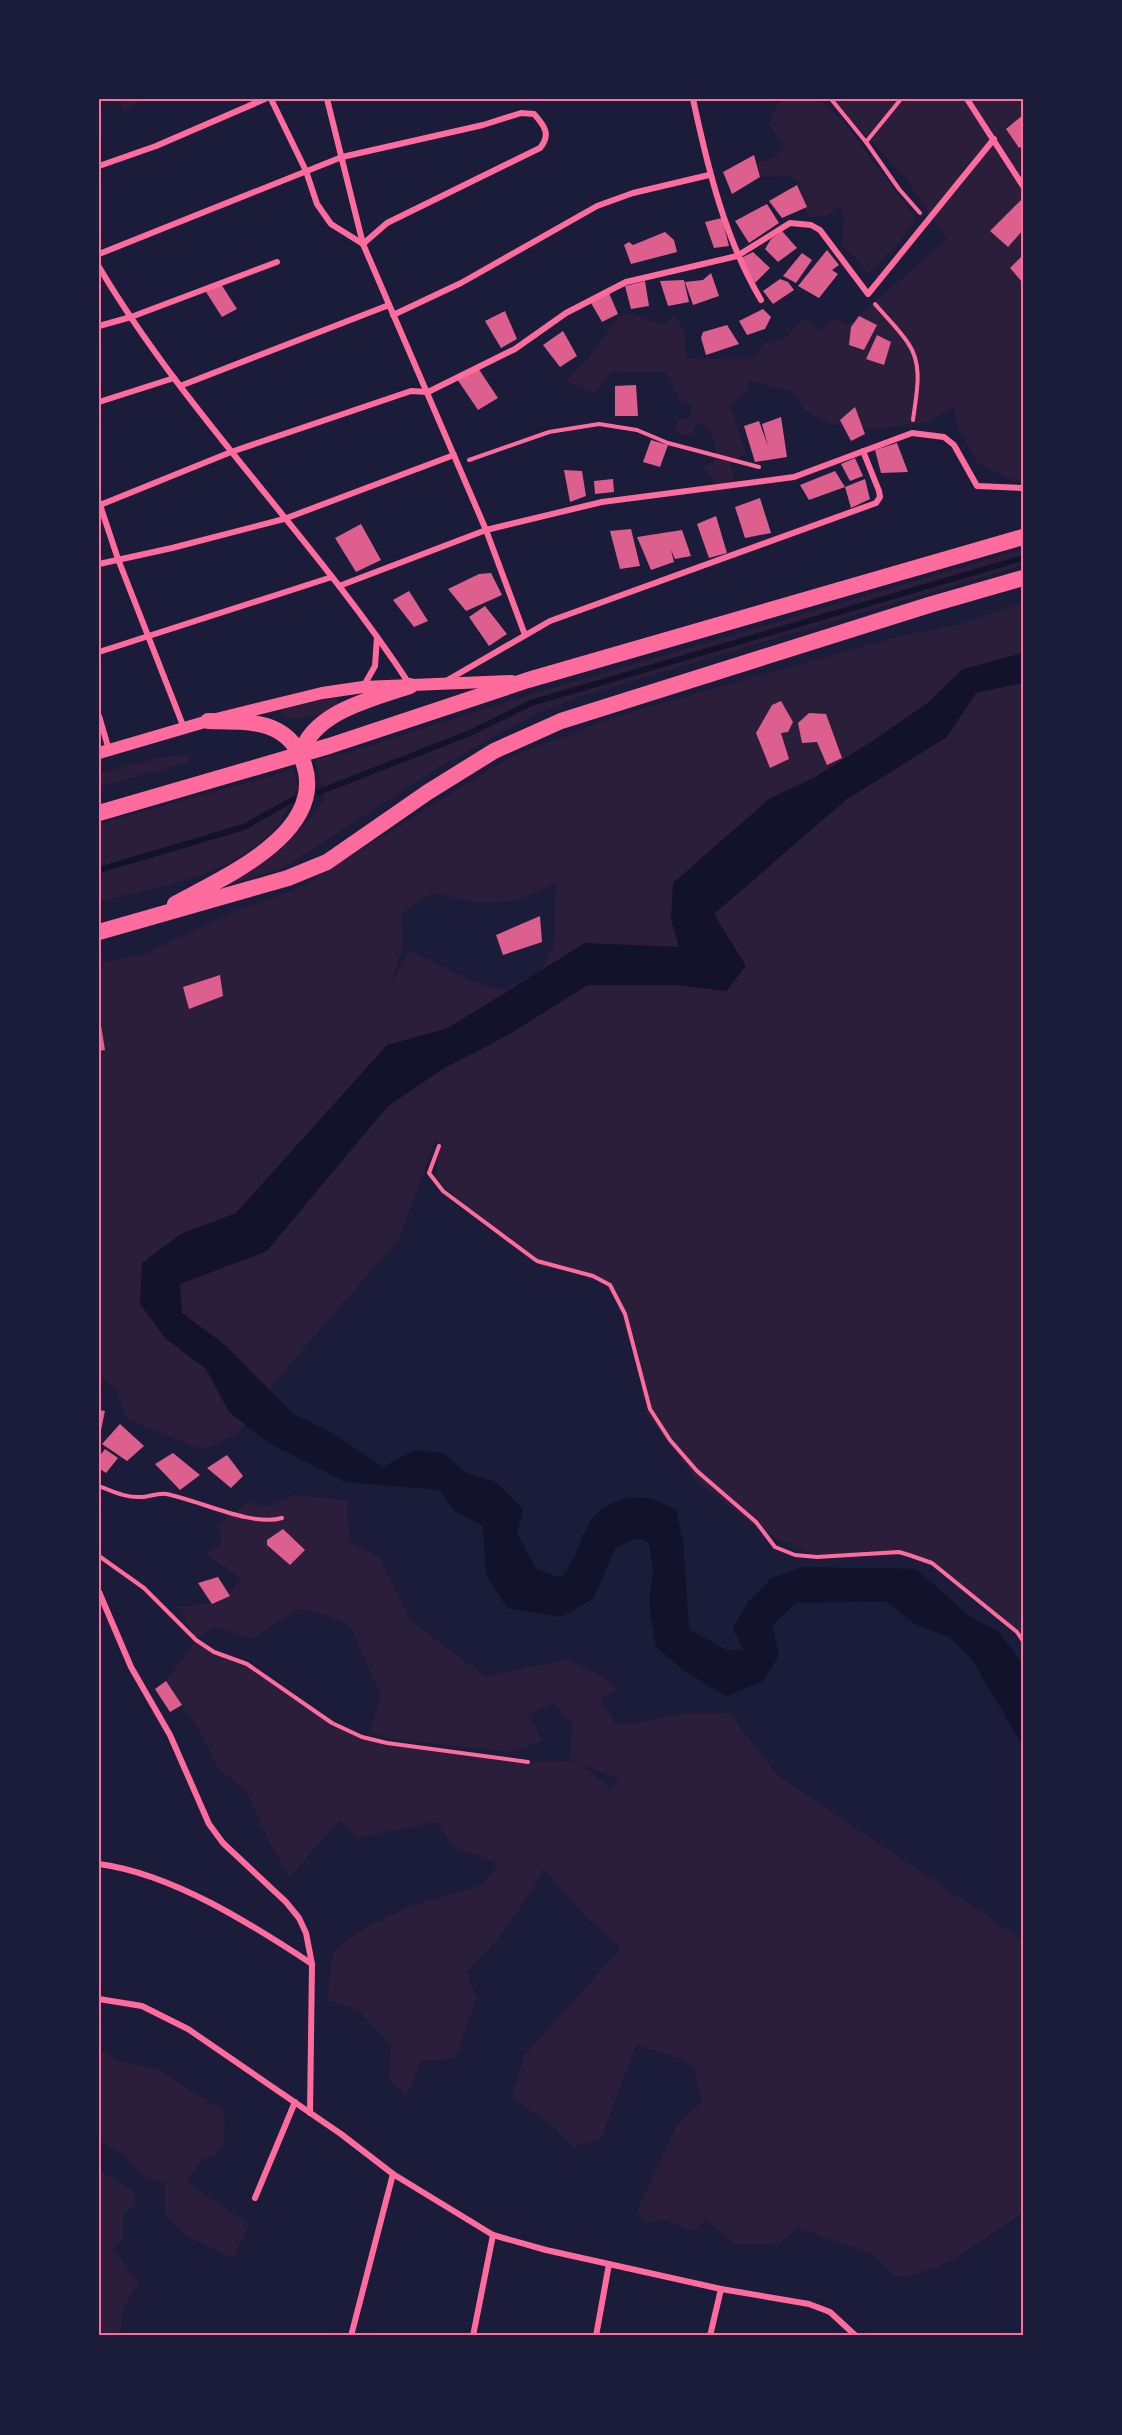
<svg xmlns="http://www.w3.org/2000/svg" width="1122" height="2435" font-family="'Noto Sans',sans-serif">
	<style>
		.green { fill: #2a1e3b; fill-rule: evenodd }
		.water { fill: #12122b }
		.lines { fill: none; stroke-linecap: round; stroke-linejoin: round }
		.stream { stroke: #12122b; stroke-width: 6 }
		.building { fill: #dd5f8e }
		.path { stroke: #ff6b9d; stroke-width: 4 }
		.minor { stroke: #ff6b9d; stroke-width: 6 }
		.secondary { stroke: #ff6b9d; stroke-width: 12 }
		.trunk { stroke: #ff6b9d; stroke-width: 16 }
		.neatline { fill: none; stroke: #ff6b9d; stroke-width: 2 }
	</style>
	<rect width="100%" height="100%" fill="#1b1b3a"/>
	<g class="green">
		<polygon points="120,99 145,99 123,111"/>
		<polygon points="783,99 819,99 843,121 916,219 897,245 868,275 857,259 842,247 844,216 839,206 827,216 808,217 799,182 787,176 760,177 758,162 772,159 785,147 769,125 776,106"/>
		<path d="M831 99H1023V480L1015 481 978 464 958 429 954 407 927 422 876 429 829 424 806 411 791 392 748 380V390L731 406C733 425 743 434 745 453L730 464 737 488 717 493 712 479 702 466 714 462 716 443 707 427 697 423 693 434 680 435 674 430 679 419H689L692 405 680 401 665 372C648 371 630 375 614 370L609 373 595 393 566 381 589 358 618 317 631 313 663 325 675 314 684 331 686 357 697 359H754L763 344 787 337 803 318 821 331 831 317 848 325 947 239 903 175Z"/>
		<path d="M1023 549V565L579 697 532 716 441 766 282 869 214 889C261 862 294 843 325 798L315 759 346 753 526 696Z"/>
		<path d="M1023 602V1641L1017 1632 932 1563 909 1555 817 1557 760 1530 698 1482 648 1416 625 1313 610 1287 584 1274 541 1267 463 1204 436 1178 439 1146 436 1139 399 1239 280 1376 239 1432 203 1450 127 1419 114 1387 99 1376V963L142 955 232 912 299 888 510 757 620 715 899 636 960 624ZM556 883 554 946 540 972 502 990 470 980 410 950 391 985 403 944 402 913 432 893 478 903 516 901Z"/>
		<path d="M335 696 340 707C320 715 303 722 281 717V709Z"/>
		<polygon points="190,754 187,763 99,787 99,773 157,758"/>
		<path d="M292 770 299 787C292 799 285 815 276 827 233 877 159 886 99 902V824Z"/>
		<path d="M294 1495 347 1500 349 1541 379 1557 411 1621 485 1676 568 1659 605 1678 618 1691 600 1698 615 1724H631L681 1714 729 1713 779 1777 1023 1940V2213C984 2237 944 2275 896 2277L874 2255 798 2228 780 2243 735 2244 706 2220 692 2231 665 2220 646 2223 637 2210 678 2123 702 2102 694 2067 677 2058 636 2045 601 2138 574 2147 550 2124 512 2098 524 2056 621 1948 586 1917 544 1870C521 1908 499 1943 466 1972L477 1998 455 2058 421 2061 406 2097 389 2080 391 2045 359 2011 327 2000 333 1951 363 1929 410 1906 481 1885 499 1864 454 1847 436 1822 357 1838 340 1820 290 1877 269 1842 247 1792 218 1768 202 1735 166 1681 196 1640 178 1606C211 1604 222 1608 241 1578L205 1554 221 1544 219 1524 249 1502 267 1506ZM301 1609 327 1615 350 1626 381 1696 370 1732 395 1739 510 1752 543 1741 528 1715 553 1703 572 1724 570 1759 574 1761 528 1762 387 1743 362 1737 332 1723 247 1664 214 1652 196 1639 213 1626 253 1639 272 1625ZM579 1763 618 1779H619L611 1788Z"/>
		<polygon points="99,2050 120,2061 157,2069 225,2112 224,2143 217,2155 202,2160 186,2182 249,2224 233,2258 184,2234 165,2215 164,2184 142,2176 126,2156 99,2141"/>
		<polygon points="102,2172 134,2192 136,2204 123,2215 123,2239 112,2250 122,2260 139,2284 123,2308 120,2336 99,2336 99,2173"/>
	</g>
	<path class="water" d="M1023 653V683L976 693 947 737 846 800 714 914 746 966 726 991 676 985H588L508 1035 443 1069 388 1106 267 1251 180 1284 182 1313 224 1344 293 1414 329 1431 383 1467 414 1450 443 1453 466 1473 496 1482 523 1509 517 1533 536 1569 561 1578C578 1558 577 1544 589 1524 600 1503 627 1495 650 1498 658 1500 668 1506 676 1510L683 1541 689 1629 727 1650H743L733 1627 748 1602 772 1578 803 1567 916 1569 968 1615 1000 1633 1023 1665V1746L972 1660 949 1637 915 1624 886 1601 796 1603 772 1625 779 1655 762 1682 726 1696 684 1671 655 1646 649 1600 653 1572 649 1542 637 1538 616 1547 593 1599 561 1617 507 1608 486 1575 483 1526 456 1512 439 1490 346 1482 269 1443 229 1412 206 1369 165 1338 140 1304 142 1263 181 1234 236 1213 387 1045 448 1028 585 943 679 947 671 920 673 883 769 799 815 777 874 740 926 704 963 669Z"/>
	<g class="lines">
		<g class="stream">
			<polyline points="319,792 470,733 531,703 1023,558"/>
			<polyline points="99,870 244,827 294,799"/>
		</g>
	</g>
	<g class="building">
		<polygon points="1023,115 1023,146 1019,148 1006,129"/>
		<polygon points="754,155 760,177 732,194 723,172"/>
		<polygon points="797,185 807,207 782,218 769,201"/>
		<polygon points="1021,200 1023,230 1008,247 990,231"/>
		<polygon points="767,204 779,223 749,243 735,221"/>
		<polygon points="722,218 729,246 714,248 705,222"/>
		<polygon points="782,231 797,248 778,262 765,249 771,239"/>
		<polygon points="665,232 674,240 677,252 631,264 624,245 629,242 633,245"/>
		<polygon points="827,250 839,265 832,270 838,274 819,298 798,286"/>
		<polygon points="753,252 770,268 755,283 741,258"/>
		<polygon points="802,253 812,260 796,283 783,276"/>
		<polygon points="1023,255 1023,283 1010,268"/>
		<polygon points="711,273 719,296 693,305 685,282 703,280"/>
		<polygon points="780,279 788,282 794,290 773,304 763,291"/>
		<polygon points="684,280 689,302 668,306 660,281"/>
		<polygon points="645,281 649,306 631,309 625,286"/>
		<polygon points="221,284 237,309 222,317 206,292"/>
		<polygon points="609,293 618,314 602,322 591,303"/>
		<polygon points="763,309 771,317 765,329 747,335 739,321"/>
		<polygon points="505,311 517,339 501,348 485,321"/>
		<polygon points="859,316 877,325 864,350 849,345 851,327"/>
		<polygon points="727,325 739,344 706,355 701,338 703,332"/>
		<polygon points="563,331 577,356 560,367 543,345"/>
		<polygon points="877,335 891,342 884,365 866,359"/>
		<polygon points="478,368 498,398 478,410 457,379"/>
		<polygon points="636,385 638,416 615,416 615,386"/>
		<polygon points="855,407 865,434 851,441 840,420"/>
		<polygon points="781,417 787,457 755,462 744,426 759,421 768,446 762,424"/>
		<polygon points="651,440 668,445 660,467 643,462"/>
		<polygon points="897,443 908,472 881,473 875,450"/>
		<polygon points="855,458 863,476 850,481 841,464"/>
		<polygon points="564,470 582,471 586,496 570,502"/>
		<polygon points="835,471 845,487 809,500 800,485"/>
		<polygon points="613,479 614,492 595,494 594,481"/>
		<polygon points="865,479 870,499 851,508 845,487"/>
		<polygon points="760,498 771,533 745,538 735,507"/>
		<polygon points="716,516 727,553 709,558 697,524"/>
		<polygon points="361,524 381,560 356,572 335,538"/>
		<polygon points="631,529 640,566 620,569 610,531"/>
		<polygon points="682,530 691,556 675,559 671,550 674,562 651,570 637,537"/>
		<polygon points="491,573 502,595 466,611 448,589 479,574"/>
		<polygon points="409,591 428,621 414,627 393,600"/>
		<polygon points="485,606 507,634 489,646 469,617"/>
		<polygon points="781,701 793,722 788,732 781,733 789,759 770,768 756,733 772,705"/>
		<polygon points="809,713 826,714 842,758 827,765 817,742 802,743 798,723"/>
		<polygon points="540,916 542,942 503,955 496,935"/>
		<polygon points="220,975 223,996 189,1009 183,987"/>
		<polygon points="100,1019 105,1050 99,1051 99,1020"/>
		<polygon points="99,1410 105,1411 100,1435 99,1435"/>
		<polygon points="120,1424 144,1446 127,1461 102,1444"/>
		<polygon points="105,1449 118,1458 106,1473 99,1468 99,1457"/>
		<polygon points="173,1453 200,1475 180,1490 155,1464"/>
		<polygon points="227,1455 243,1476 231,1488 207,1468"/>
		<polygon points="283,1529 305,1550 290,1565 267,1545 267,1540"/>
		<polygon points="218,1577 230,1596 212,1604 198,1583"/>
		<polygon points="166,1681 182,1705 170,1712 155,1689"/>
	</g>
	<g class="lines">
		<g class="path">
			<polyline points="831,99 866,142 899,189 920,213"/>
			<polyline points="866,142 901,99"/>
			<path d="M875 304C886 317 899 329 908 343 924 366 916 395 913 420"/>
			<polyline points="469,460 549,432 599,424 637,430 668,443 759,467"/>
			<polyline points="439,1146 429,1173 443,1191 537,1261 593,1276 610,1285 625,1314 650,1409 670,1440 697,1471 756,1522 775,1547 795,1555 817,1557 899,1552 909,1555 932,1563 1017,1632 1023,1641"/>
			<path d="M99 1486C114 1492 126 1498 143 1497 151 1496 158 1493 166 1494 199 1500 251 1527 282 1518"/>
			<polyline points="99,1556 144,1588 196,1640 214,1652 247,1664 332,1723 362,1737 387,1743 528,1762"/>
		</g>
		<g class="minor">
			<polyline points="271,99 306,171 317,204 331,224 363,244 486,530 525,635"/>
			<polyline points="327,99 363,244"/>
			<path d="M693 99C708 169 725 239 761 300"/>
			<polyline points="967,99 1023,186"/>
			<polyline points="99,166 156,146 265,99"/>
			<path d="M99 254 342 157 483 125 521 113 534 114C545 126 551 135 540 148L387 223 363 244"/>
			<path d="M99 267C188 417 315 539 410 685"/>
			<polyline points="393,315 461,283 597,206 633,193 709,175"/>
			<polyline points="99,326 131,317 277,262"/>
			<polyline points="180,386 389,305"/>
			<polyline points="99,402 174,378"/>
			<polyline points="99,502 118,559 184,728"/>
			<polyline points="100,505 231,452 411,391 428,392 515,349 566,313 626,282 737,256 790,223 811,225 820,230 868,294 994,139"/>
			<polyline points="99,564 172,548 284,519 454,455"/>
			<polyline points="339,586 486,530 602,502 794,477 912,433 944,437 954,445 977,486 1023,488"/>
			<polyline points="99,652 332,577"/>
			<polyline points="446,681 550,621 876,503 880,497 879,491 863,451"/>
			<polyline points="363,687 375,666 377,637"/>
			<polyline points="99,716 109,750"/>
			<polyline points="99,1592 131,1667 170,1735 209,1824 223,1843 286,1902 299,1918 306,1933 312,1964 310,2113"/>
			<path d="M99 1864C173 1874 251 1924 312 1964"/>
			<polyline points="99,1999 142,2006 188,2029 341,2134 393,2174 493,2235 546,2250 721,2289 809,2304 830,2312 856,2336"/>
			<polyline points="255,2198 295,2102"/>
			<polyline points="351,2336 393,2174"/>
			<polyline points="473,2336 493,2235"/>
			<polyline points="596,2336 609,2264"/>
			<polyline points="710,2336 721,2289"/>
		</g>
		<polyline class="secondary" points="99,753 208,721 322,693 363,687 512,681"/>
		<g class="trunk">
			<path d="M301 754C313 712 372 699 410 686"/>
			<polyline points="99,813 329,746 528,680 1023,537"/>
			<path d="M175 904C224 877 332 831 302 759 285 718 246 722 208 721"/>
			<polyline points="99,932 288,878 327,862 428,792 494,751 561,721 929,605 1023,578"/>
		</g>
	</g>
	<rect width="1122" height="2435" fill="none" stroke="#1b1b3a" stroke-width="201"/>
	<rect x="100" y="100" width="922" height="2234" class="neatline"/>
</svg>
